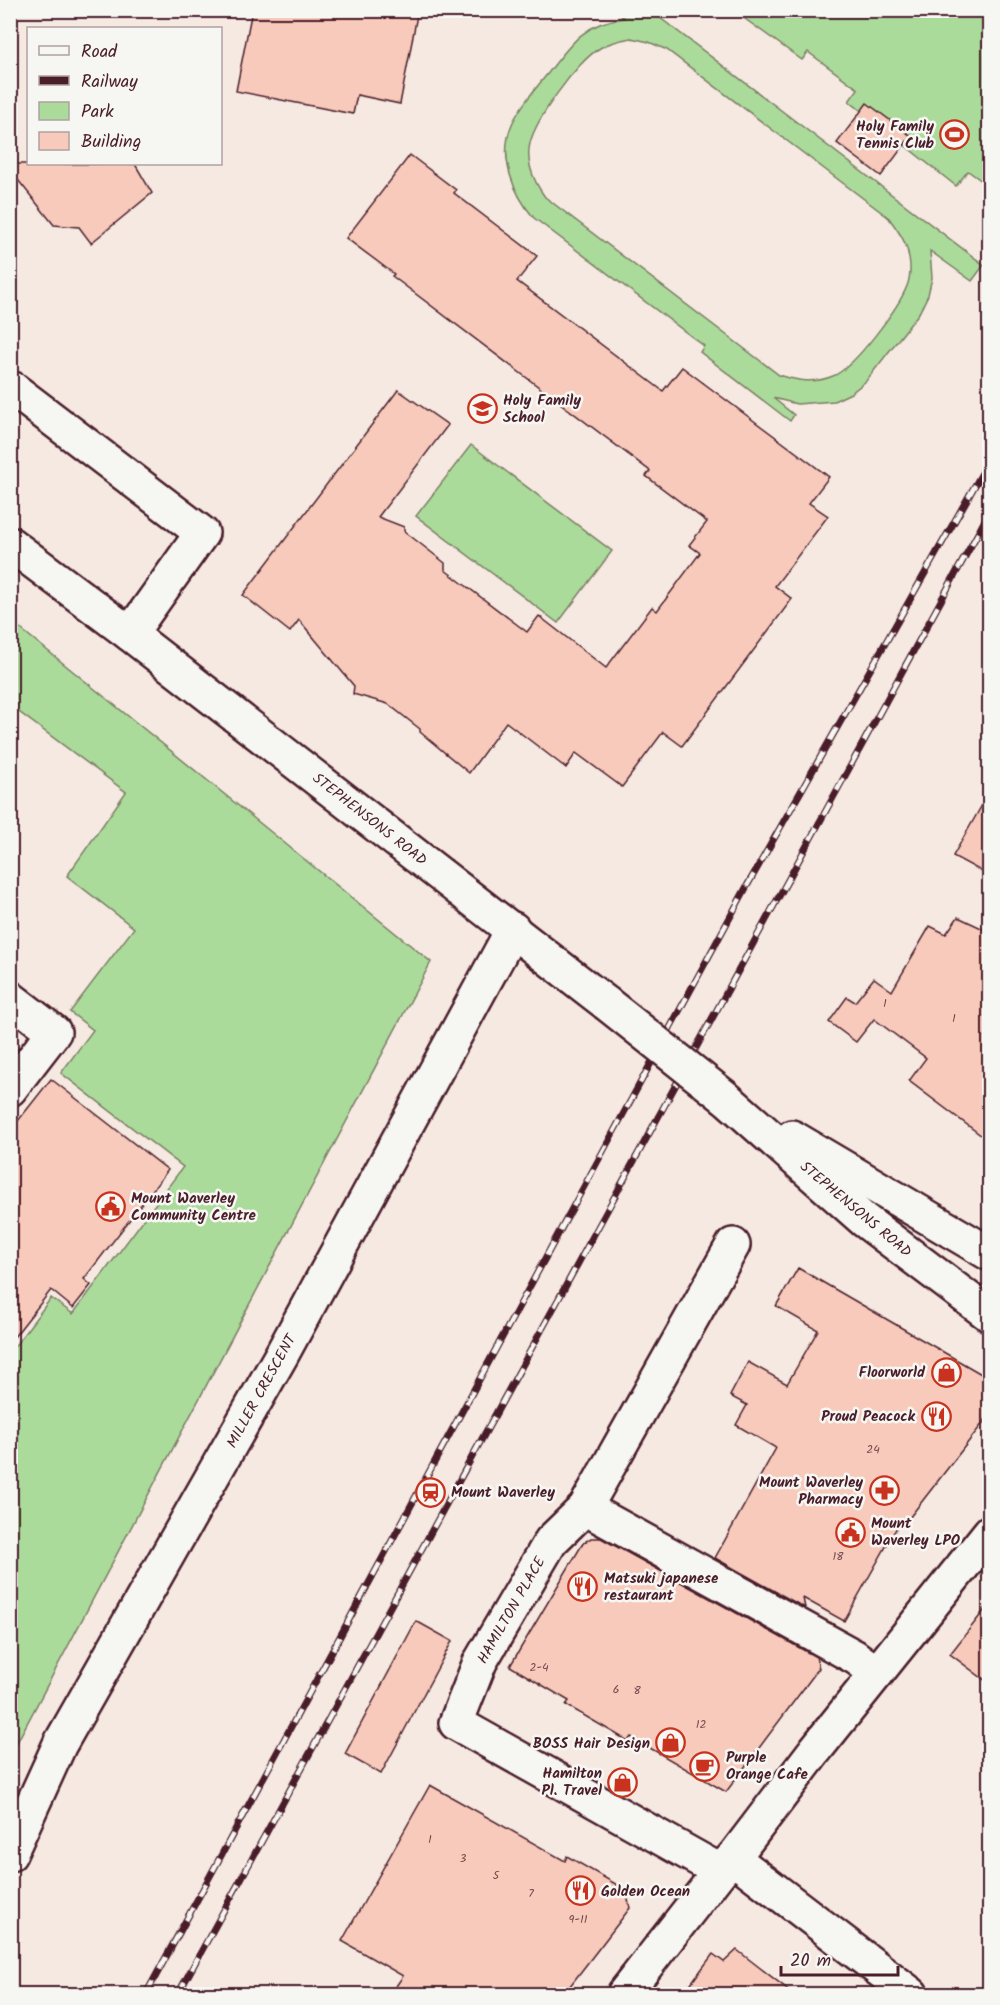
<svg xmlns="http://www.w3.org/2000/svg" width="1000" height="2005" font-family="Kalam,sans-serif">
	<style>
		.green { fill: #abdb9b; stroke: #7a7d63; stroke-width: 1.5; fill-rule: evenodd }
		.building { fill: #f7cabb; stroke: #4a1f2b; stroke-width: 1.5 }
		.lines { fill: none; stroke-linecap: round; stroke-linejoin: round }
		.minor-casing { stroke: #4a1f2b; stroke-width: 38 }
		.major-casing { stroke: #4a1f2b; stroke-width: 38 }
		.minor { stroke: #f6f6f2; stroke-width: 33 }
		.major { stroke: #f6f6f2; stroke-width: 33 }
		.rail-casing { stroke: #4a1f2b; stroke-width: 7 }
		.rail { stroke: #f6f6f2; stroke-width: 4.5; stroke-dasharray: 14; stroke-linecap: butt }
		.major-bridge-casing { stroke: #4a1f2b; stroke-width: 38; stroke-linecap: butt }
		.major-bridge { stroke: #f6f6f2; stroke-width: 33 }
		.labels { text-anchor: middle; stroke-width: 5; stroke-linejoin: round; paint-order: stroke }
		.number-label { font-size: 12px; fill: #754a4f }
		.poi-label { font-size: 15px; font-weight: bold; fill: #4a1f2b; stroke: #f6f6f2; text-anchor: start }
		.street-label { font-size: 15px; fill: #4a1f2b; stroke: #f6f6f2 }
	</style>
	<rect width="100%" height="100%" fill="#f6e9e2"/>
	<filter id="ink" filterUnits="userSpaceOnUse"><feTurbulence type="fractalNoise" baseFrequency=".0167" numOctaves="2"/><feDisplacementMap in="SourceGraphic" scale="12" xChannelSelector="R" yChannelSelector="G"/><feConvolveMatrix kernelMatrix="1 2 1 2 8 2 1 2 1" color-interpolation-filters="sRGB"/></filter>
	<g filter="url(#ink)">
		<g class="green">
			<path d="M615 11H651L984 265 972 281 930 251 932 278 928 295 919 313 866 381 851 393 834 401 797 404 773 398 794 415 790 421 700 352 704 346 534 218C513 193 498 157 512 124 521 105 536 88 549 72 571 43 586 22 624 18ZM631 38 649 42 667 50 889 218C898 231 907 242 909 258 911 266 910 279 907 286 899 307 854 368 833 376 814 384 798 381 779 375L545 197C535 183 527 167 529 149 531 124 578 60 600 48 610 42 620 40 631 38Z"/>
			<polygon points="734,11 989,11 989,186 968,171 956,186 849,101 858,89 808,52 802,60"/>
			<polygon points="471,445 612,551 558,623 416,516"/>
			<polygon points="11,621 431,962 15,1746 10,1742 10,1553 16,1545 10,1541 11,1351 51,1298 73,1314 183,1167 61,1073 93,1030 70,1012 134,928 67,876 126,792 11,706"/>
		</g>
		<g class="building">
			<polygon points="252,10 418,10 400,104 357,95 353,114 236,91"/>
			<polygon points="867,103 911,136 881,176 837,143"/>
			<polygon points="410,155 456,190 454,193 537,256 517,281 663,391 682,367 829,477 809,503 828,516 775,586 792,599 682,746 663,732 622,787 576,753 566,768 506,722 469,773 420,732 420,729 388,704 353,694 354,686 299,620 290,632 243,595 398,390 448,425 378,517 404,527 404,531 445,563 445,570 527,632 539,616 606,668 652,607 657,611 700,553 689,545 707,522 646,476 650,471 392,276 394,274 346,238"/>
			<polygon points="10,164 135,164 152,193 91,243 79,227 54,225 10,170"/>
			<polygon points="990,791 990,876 953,856"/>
			<polygon points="958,917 990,932 990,1142 909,1081 926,1058 874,1019 856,1042 829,1022 847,997 855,1002 874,978 892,991 930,926 946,934"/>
			<polygon points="51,1079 168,1170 84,1279 91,1285 73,1308 51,1290 10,1342 10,1131"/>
			<polygon points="798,1268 990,1379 990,1414 906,1522 901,1520 844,1621 803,1598 805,1608 715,1558 776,1448 736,1425 747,1405 730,1396 748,1362 787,1384 818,1330 776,1306"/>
			<polygon points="591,1538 601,1538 816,1657 819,1668 726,1792 631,1737 628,1741 566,1705 569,1701 510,1666 583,1543"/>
			<polygon points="990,1603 990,1684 950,1654"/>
			<polygon points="416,1621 452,1641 381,1774 345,1754"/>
			<polygon points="430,1785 565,1861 567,1856 626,1890 630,1908 563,1995 390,1995 403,1976 342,1941"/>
			<polygon points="737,1950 795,1995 682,1995 713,1954 724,1962"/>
		</g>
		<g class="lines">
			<defs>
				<g id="minor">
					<polyline points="10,393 13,389 202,533 130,634"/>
					<polyline points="10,998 54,1032 10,1089"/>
					<polyline points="585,1508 855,1657 877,1673"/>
					<polyline points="10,1854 60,1744 282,1354 513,929"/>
					<polyline points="733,1858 911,1994"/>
					<polyline points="720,1871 456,1723 480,1662 551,1541 585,1508 733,1245"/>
					<polyline points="624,1994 720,1871 733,1858 816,1749 990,1532"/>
				</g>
				<g id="major">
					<polyline points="10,544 130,634 606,1003"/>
					<polyline points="726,1098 864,1220 990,1315"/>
					<polyline points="792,1137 990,1254"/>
				</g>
			</defs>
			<use href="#minor" class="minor-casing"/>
			<use href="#major" class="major-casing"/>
			<use href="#minor" class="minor"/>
			<use href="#major" class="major"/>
			<defs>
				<g id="rail">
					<polyline points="146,1994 747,886 990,459"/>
					<polyline points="178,1994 990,511"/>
				</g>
			</defs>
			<use href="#rail" class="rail-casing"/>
			<use href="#rail" class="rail"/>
			<defs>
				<polyline id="major-bridge" points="606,1003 726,1098"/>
			</defs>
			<use href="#major-bridge" class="major-bridge-casing"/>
			<use href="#major-bridge" class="major-bridge"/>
		</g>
	</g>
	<defs>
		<symbol id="stadium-ring" viewBox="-11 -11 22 22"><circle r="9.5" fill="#f6f6f2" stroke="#c8321e" stroke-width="1.5"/><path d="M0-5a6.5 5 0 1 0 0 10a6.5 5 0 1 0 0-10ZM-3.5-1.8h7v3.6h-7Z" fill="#c8321e"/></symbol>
		<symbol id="school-ring" viewBox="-11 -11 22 22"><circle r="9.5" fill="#f6f6f2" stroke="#c8321e" stroke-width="1.5"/><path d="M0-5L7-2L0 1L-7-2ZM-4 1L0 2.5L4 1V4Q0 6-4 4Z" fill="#c8321e"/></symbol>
		<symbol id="civic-ring" viewBox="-11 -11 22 22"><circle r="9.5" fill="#f6f6f2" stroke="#c8321e" stroke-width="1.5"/><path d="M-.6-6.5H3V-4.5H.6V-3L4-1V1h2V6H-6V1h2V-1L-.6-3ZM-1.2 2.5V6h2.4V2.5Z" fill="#c8321e"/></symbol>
		<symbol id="shop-ring" viewBox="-11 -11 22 22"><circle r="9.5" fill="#f6f6f2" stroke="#c8321e" stroke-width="1.5"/><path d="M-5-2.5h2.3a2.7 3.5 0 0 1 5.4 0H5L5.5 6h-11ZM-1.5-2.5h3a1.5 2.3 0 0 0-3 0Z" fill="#c8321e"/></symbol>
		<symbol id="restaurant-ring" viewBox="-11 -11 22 22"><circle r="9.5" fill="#f6f6f2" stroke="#c8321e" stroke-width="1.5"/><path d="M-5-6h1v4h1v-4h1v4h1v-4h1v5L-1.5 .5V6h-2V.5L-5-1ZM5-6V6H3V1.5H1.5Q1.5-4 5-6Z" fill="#c8321e"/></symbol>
		<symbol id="pharmacy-ring" viewBox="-11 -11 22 22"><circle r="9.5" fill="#f6f6f2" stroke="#c8321e" stroke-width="1.5"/><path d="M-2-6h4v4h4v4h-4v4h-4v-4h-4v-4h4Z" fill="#c8321e"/></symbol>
		<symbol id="station-ring" viewBox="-11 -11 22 22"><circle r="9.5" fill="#f6f6f2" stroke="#c8321e" stroke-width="1.5"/><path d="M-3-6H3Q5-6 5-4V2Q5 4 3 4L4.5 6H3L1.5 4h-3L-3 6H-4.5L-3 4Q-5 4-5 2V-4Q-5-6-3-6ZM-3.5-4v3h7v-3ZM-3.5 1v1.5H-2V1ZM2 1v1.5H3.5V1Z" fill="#c8321e"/></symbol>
		<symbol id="cafe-ring" viewBox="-11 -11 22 22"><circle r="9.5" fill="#f6f6f2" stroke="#c8321e" stroke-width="1.5"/><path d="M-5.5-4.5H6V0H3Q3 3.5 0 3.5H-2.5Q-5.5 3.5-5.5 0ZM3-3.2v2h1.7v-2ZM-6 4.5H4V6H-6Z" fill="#c8321e"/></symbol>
	</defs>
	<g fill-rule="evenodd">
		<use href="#stadium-ring" x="938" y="118" width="33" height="33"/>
		<use href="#school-ring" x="466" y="392" width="33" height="33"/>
		<use href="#civic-ring" x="94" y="1190" width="33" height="33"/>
		<use href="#shop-ring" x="930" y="1356" width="33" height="33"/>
		<use href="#restaurant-ring" x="920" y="1400" width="33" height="33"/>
		<use href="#pharmacy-ring" x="868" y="1474" width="33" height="33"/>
		<use href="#station-ring" x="414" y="1476" width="33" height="33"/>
		<use href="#civic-ring" x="834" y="1516" width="33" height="33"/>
		<use href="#restaurant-ring" x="566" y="1570" width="33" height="33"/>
		<use href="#shop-ring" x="654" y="1726" width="33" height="33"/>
		<use href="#cafe-ring" x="688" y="1750" width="33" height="33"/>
		<use href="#shop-ring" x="606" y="1766" width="33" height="33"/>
		<use href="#restaurant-ring" x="564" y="1874" width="33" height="33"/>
	</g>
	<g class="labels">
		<g class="number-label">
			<text x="885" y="1007">1</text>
			<text x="954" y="1022">1</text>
			<text x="873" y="1453">24</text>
			<text x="838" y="1560">18</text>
			<text x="539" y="1671">2-4</text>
			<text x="616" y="1693">6</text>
			<text x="637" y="1694">8</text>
			<text x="701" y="1728">12</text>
			<text x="430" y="1843">1</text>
			<text x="463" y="1862">3</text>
			<text x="496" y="1879">5</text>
			<text x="531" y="1897">7</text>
			<text x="578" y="1923">9-11</text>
		</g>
		<g class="poi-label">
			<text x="934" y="131" text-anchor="end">Holy Family<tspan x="934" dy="17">Tennis Club</tspan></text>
			<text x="503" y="405">Holy Family<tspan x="503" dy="17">School</tspan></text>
			<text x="131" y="1203">Mount Waverley<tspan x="131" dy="17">Community Centre</tspan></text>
			<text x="925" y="1377" text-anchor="end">Floorworld</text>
			<text x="915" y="1421" text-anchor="end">Proud Peacock</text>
			<text x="863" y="1487" text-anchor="end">Mount Waverley<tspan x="863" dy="17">Pharmacy</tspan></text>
			<text x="451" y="1497">Mount Waverley</text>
			<text x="871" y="1528">Mount<tspan x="871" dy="17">Waverley LPO</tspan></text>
			<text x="604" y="1583">Matsuki japanese<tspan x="604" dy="17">restaurant</tspan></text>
			<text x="650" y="1748" text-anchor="end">BOSS Hair Design</text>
			<text x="726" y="1762">Purple<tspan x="726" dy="17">Orange Cafe</tspan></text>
			<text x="602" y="1778" text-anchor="end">Hamilton<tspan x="602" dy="17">Pl. Travel</tspan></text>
			<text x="601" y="1896">Golden Ocean</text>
		</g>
		<g class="street-label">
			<text transform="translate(370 819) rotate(38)" y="5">STEPHENSONS ROAD</text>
			<text transform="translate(856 1209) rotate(40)" y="5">STEPHENSONS ROAD</text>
			<text transform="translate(261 1391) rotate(-61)" y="5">MILLER CRESCENT</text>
			<text transform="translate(511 1610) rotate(-60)" y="5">HAMILTON PLACE</text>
		</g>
	</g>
	<rect width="1000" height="2005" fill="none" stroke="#f6f6f2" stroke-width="36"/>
	<rect x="18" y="18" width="964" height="1969" fill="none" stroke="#4a1f2b" stroke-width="2" filter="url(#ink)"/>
	<rect x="27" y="27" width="195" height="138" fill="#f6f6f2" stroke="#b1a0a2" stroke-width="1.5"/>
	<rect x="39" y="46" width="30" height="9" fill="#f6f6f2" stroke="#b1a0a2" stroke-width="1.5"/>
	<text x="81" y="57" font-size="18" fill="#4a1f2b">Road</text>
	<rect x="39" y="76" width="30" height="9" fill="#4a1f2b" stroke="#b1a0a2" stroke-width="1.5"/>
	<text x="81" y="87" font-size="18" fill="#4a1f2b">Railway</text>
	<rect x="39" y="102" width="30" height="18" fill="#abdb9b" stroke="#b1a0a2" stroke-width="1.5"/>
	<text x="81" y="117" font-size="18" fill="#4a1f2b">Park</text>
	<rect x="39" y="132" width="30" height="18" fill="#f7cabb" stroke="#b1a0a2" stroke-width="1.5"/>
	<text x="81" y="147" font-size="18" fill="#4a1f2b">Building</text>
	<path d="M781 1966v9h117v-9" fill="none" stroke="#4a1f2b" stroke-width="3"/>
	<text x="790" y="1966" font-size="18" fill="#4a1f2b" stroke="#f6f6f2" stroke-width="4.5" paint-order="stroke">20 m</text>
</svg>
